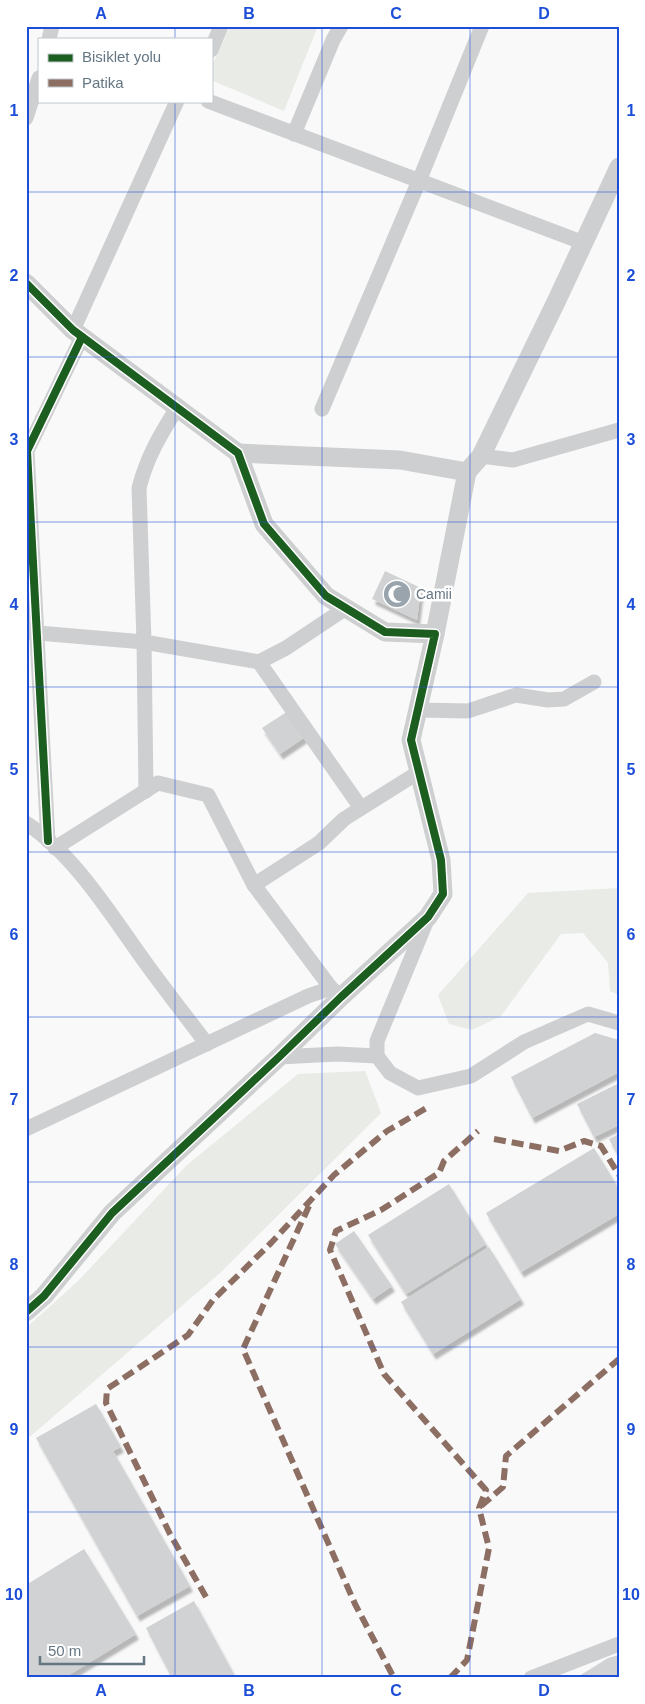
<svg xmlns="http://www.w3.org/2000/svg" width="645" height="1704" font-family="Helvetica,sans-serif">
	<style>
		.green { fill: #e8ebe6 }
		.building { fill: #d0d2d3; filter: url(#shadow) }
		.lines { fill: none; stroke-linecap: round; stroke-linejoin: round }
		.minor { stroke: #cecfd0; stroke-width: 15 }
		.tertiary { stroke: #cecfd0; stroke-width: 19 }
		.quiet { stroke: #8d6e63; stroke-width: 6; stroke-dasharray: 12 6; stroke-linecap: butt }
		.cycleway-casing { stroke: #fff; stroke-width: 11 }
		.cycleway { stroke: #1b5e20; stroke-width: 8 }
		.grid { fill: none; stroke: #1d4ed8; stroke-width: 1; stroke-opacity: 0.55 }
		.labels { text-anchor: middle; stroke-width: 5; stroke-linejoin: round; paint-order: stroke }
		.poi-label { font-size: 14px; fill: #657683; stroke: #fff; text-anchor: start }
		.neatline { fill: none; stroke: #1d4ed8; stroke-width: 2 }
		.grid-label { font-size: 16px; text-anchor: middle; font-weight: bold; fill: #1d4ed8 }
	</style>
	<defs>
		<filter id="shadow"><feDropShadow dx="3" dy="5.5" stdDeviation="1" flood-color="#0004"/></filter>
	</defs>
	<rect width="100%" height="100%" fill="#f9f9f9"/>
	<g class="green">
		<polygon points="230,26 318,26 284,111 211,80 211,68"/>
		<polygon points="619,888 619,995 610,991 608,963 583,933 561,934 501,1016 472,1030 449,1024 438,995 528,893"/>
		<polygon points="365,1071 381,1113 220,1273 26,1440 26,1328 79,1280 187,1165 298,1074"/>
	</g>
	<g class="building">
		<polygon points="385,571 421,588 417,620 372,599"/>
		<polygon points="288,711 305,737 280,754 262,728"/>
		<polygon points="595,1033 619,1040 619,1072 532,1118 511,1077"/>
		<polygon points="619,1083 619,1125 594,1137 577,1104"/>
		<polygon points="619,1134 619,1158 609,1139"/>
		<polygon points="594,1148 619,1189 619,1214 521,1272 486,1213"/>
		<polygon points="449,1184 486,1244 406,1294 368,1235"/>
		<polygon points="354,1231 392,1286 373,1299 335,1244"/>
		<polygon points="489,1247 521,1299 433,1354 401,1302"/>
		<polygon points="96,1404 121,1447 113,1451 190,1586 137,1616 36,1438"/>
		<polygon points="84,1549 136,1634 64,1678 26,1678 26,1585"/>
		<polygon points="194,1601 236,1678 172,1678 146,1628"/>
		<polygon points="619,1655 619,1678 576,1678 608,1658"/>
	</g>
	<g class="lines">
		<g class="minor">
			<polyline points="49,39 52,26"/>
			<polyline points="211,50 221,26"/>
			<polyline points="208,101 584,243"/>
			<polyline points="26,118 39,78"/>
			<polyline points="294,134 333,40 341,26"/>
			<polyline points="73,330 177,101"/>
			<path d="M177 408C160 435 147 457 139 488L144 642 259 662 286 648 346 608"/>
			<polyline points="322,409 419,181 482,26"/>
			<polyline points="481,456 513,460 619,430"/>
			<polyline points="26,632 144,642 146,791"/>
			<polyline points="259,662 361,808"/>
			<polyline points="418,710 468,711 516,695 548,700 564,699 594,682"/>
			<path d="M26 823C73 854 108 910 140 955 162 986 185 1015 207 1044"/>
			<polyline points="48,841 27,451 82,337"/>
			<polyline points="55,848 158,783 208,795 254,885 331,988"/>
			<polyline points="254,885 319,843 344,819 419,772"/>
			<polyline points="427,920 377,1041 377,1056 390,1073 418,1088 471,1076 524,1042 588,1014 619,1023"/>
			<polyline points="279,1057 337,1054 377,1056"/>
			<polyline points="26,1129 308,996 331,988 337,993"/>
			<polyline points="531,1678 619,1644"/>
		</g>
		<g class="tertiary">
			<polyline points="26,283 73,330 238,453 264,524 326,596 385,632 435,634 411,740 441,860 443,894 428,917 341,997 279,1057 112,1213 44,1296 26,1312"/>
			<polyline points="238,453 400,460 467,472"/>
			<polyline points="435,634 467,472 481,456 556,302 619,167"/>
		</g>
		<g class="quiet">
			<polyline points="494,1139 559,1151 584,1141 601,1146 619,1175"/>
			<polyline points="309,1206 243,1349 355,1604 394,1678"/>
			<polyline points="481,1506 503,1487 506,1456 619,1359"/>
			<polyline points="206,1597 170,1534 106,1403 107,1389 188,1335 213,1300 271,1243 334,1175 387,1131 430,1106"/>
			<polyline points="450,1678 467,1660 489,1548 479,1508 486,1490 384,1374 330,1250 336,1231 381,1210 439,1173 444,1161 478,1131"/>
		</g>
		<defs>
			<g id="cycleway">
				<polyline points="26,283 73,330 238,453 264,524 326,596 385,632 435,634 411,740 441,860 443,894 428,917 341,997 279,1057 112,1213 44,1296 26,1312"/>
				<polyline points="48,841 27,451 82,337"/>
			</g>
		</defs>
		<use href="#cycleway" class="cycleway-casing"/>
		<use href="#cycleway" class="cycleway"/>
	</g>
	<path class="grid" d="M175 26V39M322 26V1678M470 26V1678M175 101V1678M26 192H619M26 357H619M26 522H619M26 687H619M26 852H619M26 1017H619M26 1182H619M26 1347H619M26 1512H619"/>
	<defs>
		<symbol id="mosque-disc" viewBox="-11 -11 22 22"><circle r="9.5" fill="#99a4ac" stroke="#fff"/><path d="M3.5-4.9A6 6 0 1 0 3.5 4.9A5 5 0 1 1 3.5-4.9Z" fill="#fff"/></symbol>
	</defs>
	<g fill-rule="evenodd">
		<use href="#mosque-disc" x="381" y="578" width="32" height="32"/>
	</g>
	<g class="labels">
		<g class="poi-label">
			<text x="416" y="599">Camii</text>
		</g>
	</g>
	<rect width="645" height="1704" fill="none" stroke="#ffffff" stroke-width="55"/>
	<rect x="38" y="38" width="175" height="65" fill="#ffffff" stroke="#c1c8cd"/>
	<rect x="48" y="54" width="25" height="8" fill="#1b5e20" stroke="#c1c8cd"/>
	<text x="82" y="62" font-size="15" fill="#657683">Bisiklet yolu</text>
	<rect x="48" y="79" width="25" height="8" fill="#8d6e63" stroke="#c1c8cd"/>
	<text x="82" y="88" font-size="15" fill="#657683">Patika</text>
	<path d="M40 1656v8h104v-8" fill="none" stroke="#657683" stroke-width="2.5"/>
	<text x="48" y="1656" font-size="15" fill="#657683" stroke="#ffffff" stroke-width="4" paint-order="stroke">50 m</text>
	<rect x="28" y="28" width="590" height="1648" class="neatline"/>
	<g class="grid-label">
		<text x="101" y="19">A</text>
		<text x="249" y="19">B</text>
		<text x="396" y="19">C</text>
		<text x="544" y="19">D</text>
		<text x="14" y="116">1</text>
		<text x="631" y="116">1</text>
		<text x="14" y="281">2</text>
		<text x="631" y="281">2</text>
		<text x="14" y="445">3</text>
		<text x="631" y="445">3</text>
		<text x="14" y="610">4</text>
		<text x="631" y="610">4</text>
		<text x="14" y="775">5</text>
		<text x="631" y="775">5</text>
		<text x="14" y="940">6</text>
		<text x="631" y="940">6</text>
		<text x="14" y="1105">7</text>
		<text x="631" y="1105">7</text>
		<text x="14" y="1270">8</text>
		<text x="631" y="1270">8</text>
		<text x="14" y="1435">9</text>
		<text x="631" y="1435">9</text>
		<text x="14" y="1600">10</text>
		<text x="631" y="1600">10</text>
		<text x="101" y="1696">A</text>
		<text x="249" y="1696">B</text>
		<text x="396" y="1696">C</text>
		<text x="544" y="1696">D</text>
	</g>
</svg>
